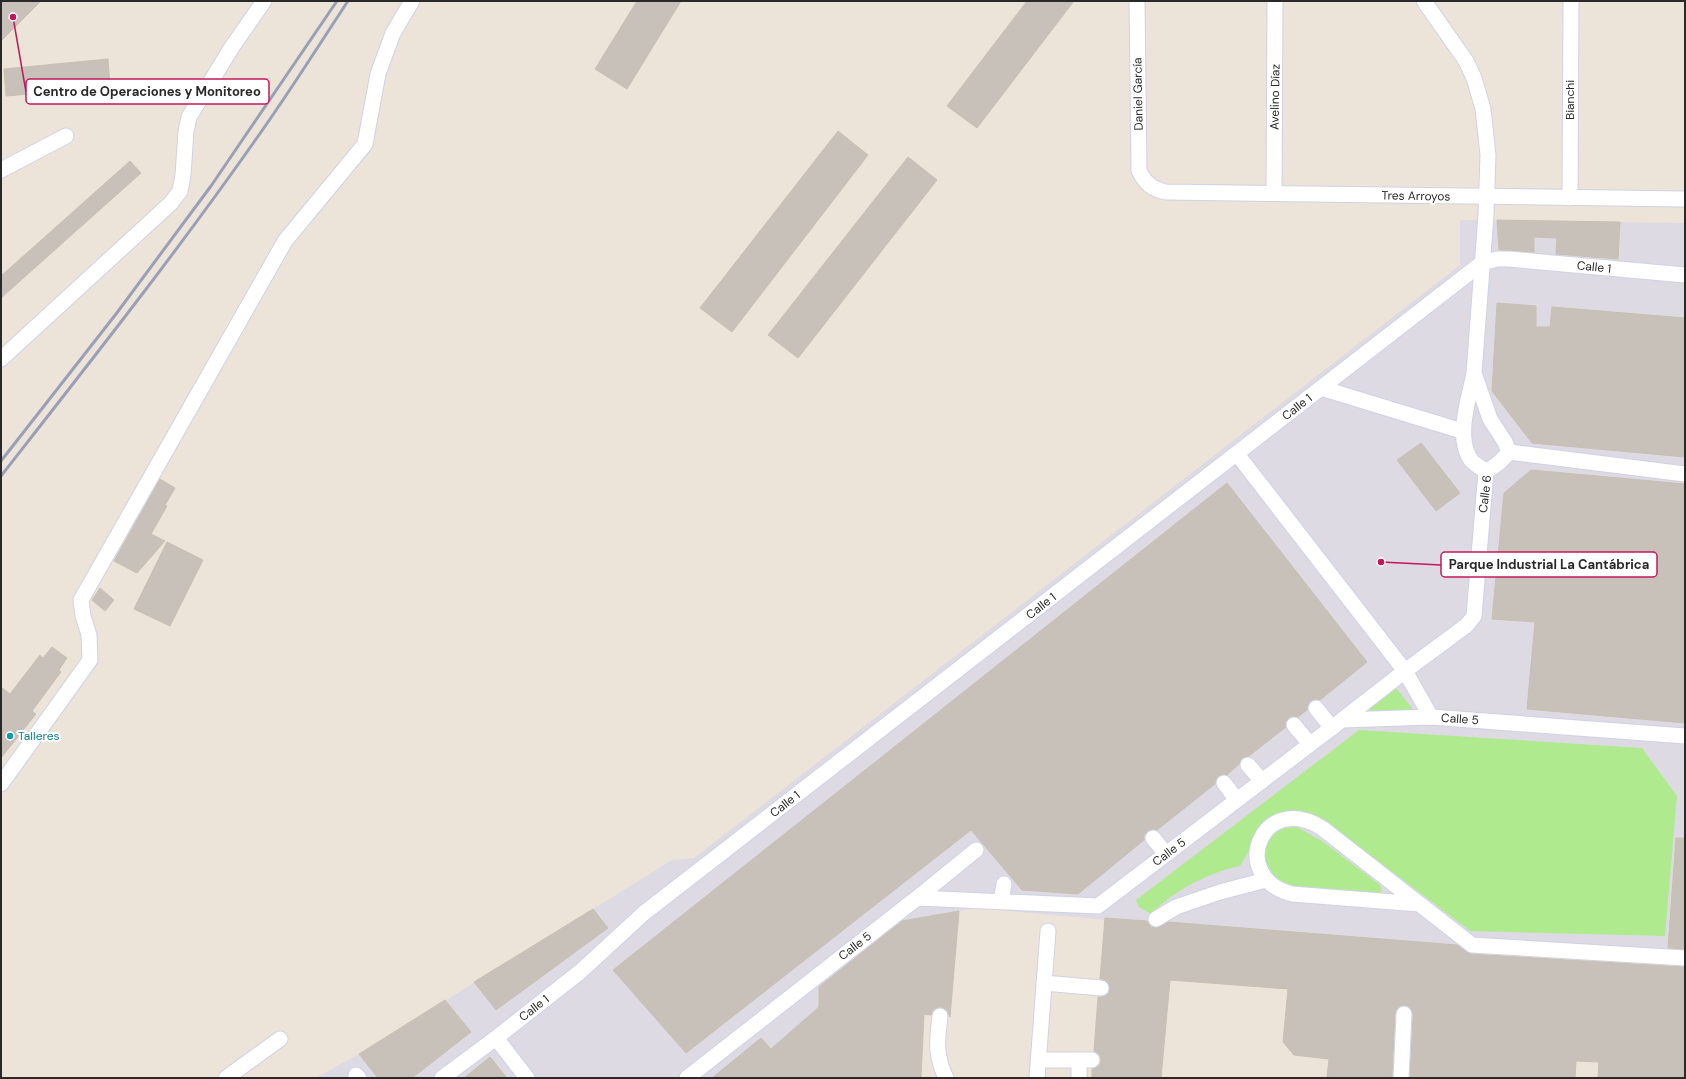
<svg xmlns="http://www.w3.org/2000/svg" width="1686" height="1079" font-family="'DM Sans',sans-serif">
	<style>
		.industrial { fill: #dddae4 }
		.green { fill: #afea8f }
		.building { fill: #c8c1b9; stroke: #c8c0b2 }
		.lines { fill: none; stroke-linecap: round; stroke-linejoin: round }
		.minor-casing { stroke: #ced2e4; stroke-width: 17 }
		.minor { stroke: #fff; stroke-width: 15 }
		.rail { stroke: #9b9fb6; stroke-width: 3 }
		.culture-dot { fill: #0f9aa8; stroke: #fff; stroke-width: 1.5 }
		.labels { text-anchor: middle; stroke-width: 4; stroke-linejoin: round; paint-order: stroke }
		.street-label { font-size: 12px; fill: #292929; stroke: #fff }
		.culture-label { font-size: 12px; fill: #0d838f; stroke: #fff; text-anchor: start }
		.leader { fill: none; stroke: #c2185b; stroke-width: 1.5 }
		.callout-dot { fill: #c2185b; stroke: #fff; stroke-width: 1.5 }
		.callout { fill: #fff; stroke: #c2185b; stroke-width: 1.5 }
		.callout-label { font-size: 13px; text-anchor: middle; font-weight: bold; fill: #292929 }
	</style>
	<rect width="100%" height="100%" fill="#ede4d9"/>
	<polygon class="industrial" points="1460,220 1685,223 1685,964 1107,920 976,908 902,921 892,1078 315,1078 359,1054 672,860 694,858 1460,265"/>
	<g class="green">
		<polygon points="1396,688 1412,708 1410,712 1372,712 1369,708"/>
		<path d="M1359 730 1642 748 1677 796 1665 936 1470 931 1327 822 1312 816 1278 814 1256 832 1249 851 1240 866C1207 873 1175 890 1151 914L1139 907 1136 900Z"/>
		<polygon points="1297,827 1322,841 1380,885 1382,891 1378,894 1286,886 1274,876 1265,860 1265,846 1278,829"/>
	</g>
	<g class="building">
		<polygon points="1,1 41,1 1,41"/>
		<polygon points="637,1 681,1 627,89 595,69"/>
		<polygon points="1027,1 1074,1 977,128 947,106"/>
		<polygon points="108,59 110,87 6,96 4,69"/>
		<polygon points="838,131 868,155 732,332 700,308"/>
		<polygon points="908,157 937,180 798,358 768,335"/>
		<polygon points="130,161 141,173 1,298 1,276"/>
		<polygon points="1497,220 1620,222 1618,259 1556,254 1557,238 1534,237 1534,252 1499,250"/>
		<polygon points="1497,303 1536,306 1536,327 1550,327 1552,307 1685,318 1685,457 1532,443 1492,391"/>
		<polygon points="1421,443 1460,493 1436,511 1397,460"/>
		<polygon points="1531,470 1685,484 1685,723 1527,709 1535,622 1492,619 1504,493"/>
		<polygon points="160,479 175,488 165,505 167,506 151,534 165,541 137,573 114,561"/>
		<polygon points="1227,483 1367,662 1320,700 1315,699 1310,701 1308,705 1307,710 1298,717 1293,716 1289,718 1285,722 1286,727 1249,756 1242,758 1239,764 1227,775 1218,776 1215,784 1157,830 1152,829 1148,831 1144,835 1144,840 1078,894 1022,890 971,830 686,1053 613,970"/>
		<polygon points="167,542 203,560 170,626 134,609"/>
		<polygon points="100,588 114,600 105,611 92,600"/>
		<polygon points="52,647 67,658 59,670 61,672 32,711 36,714 1,758 1,687 10,694 40,655 43,658"/>
		<polygon points="1676,838 1685,838 1685,949 1668,948"/>
		<polygon points="593,909 608,928 496,1010 474,982"/>
		<polygon points="959,911 950,1017 946,1009 941,1007 936,1008 931,1015 924,1014 921,1078 712,1078 761,1038 771,1049 819,1007 819,987 902,921"/>
		<polygon points="1105,918 1147,921 1151,927 1156,928 1168,922 1457,945 1471,954 1685,967 1685,1078 1598,1078 1599,1062 1576,1061 1575,1078 1410,1078 1413,1014 1409,1007 1404,1005 1397,1009 1395,1014 1392,1078 1327,1078 1329,1059 1294,1055 1283,1042 1288,989 1170,980 1161,1078 1092,1078 1092,1069 1100,1065 1101,1060 1100,1055 1094,1051 1098,997 1105,996 1109,993 1110,988 1106,981 1100,979"/>
		<polygon points="445,1000 471,1032 412,1078 378,1078 359,1054"/>
		<polygon points="490,1057 507,1078 464,1078"/>
	</g>
	<g class="lines">
		<defs>
			<g id="minor">
				<path d="M1137 1 1139 171C1146 184 1152 189 1166 192L1685 199"/>
				<polyline points="1,170 66,136"/>
				<polyline points="1274,192 1275,1"/>
				<polyline points="1570,198 1571,1"/>
				<polyline points="1,359 171,203 180,191 183,175 186,131 189,117 232,47 264,1"/>
				<path d="M1474 374C1469 398 1455 438 1471 460 1474 464 1481 468 1486 471"/>
				<polyline points="1321,388 1462,431"/>
				<polyline points="1509,452 1685,474"/>
				<polyline points="1237,454 1405,671 1431,717"/>
				<polyline points="1316,708 1332,728"/>
				<path d="M1342 720 1405 671 1467 625 1474 616 1486 471C1496 467 1502 460 1509 452L1505 442 1490 419 1474 373 1486 215 1488 155 1483 109 1474 78 1466 61 1424 1"/>
				<polyline points="1294,725 1310,744"/>
				<polyline points="1248,765 1262,781"/>
				<polyline points="1224,783 1237,800"/>
				<polyline points="1,784 90,660 89,635 83,616 81,600 285,241 365,144 378,74 393,33 412,1"/>
				<polyline points="1153,838 1166,854"/>
				<polyline points="917,898 976,850"/>
				<polyline points="1001,901 1004,884"/>
				<path d="M1419 904 1292 894C1227 877 1262 790 1322 828L1472 945 1685 958"/>
				<polyline points="1156,919 1176,907 1220,892 1266,880"/>
				<polyline points="1044,983 1101,988"/>
				<path d="M940 1016C937 1041 935 1055 946 1078"/>
				<polyline points="496,1038 527,1078"/>
				<polyline points="1038,1060 1092,1060"/>
				<polyline points="356,1075 359,1078"/>
				<polyline points="226,1078 280,1039"/>
				<polyline points="442,1078 496,1038 581,971 644,913 1482,263 1497,259 1509,259 1685,275"/>
				<polyline points="687,1078 917,898 1098,906 1342,720 1431,717 1685,736"/>
				<polyline points="1037,1078 1048,931"/>
				<polyline points="1079,1078 1079,1060"/>
				<polyline points="1401,1078 1404,1014"/>
			</g>
		</defs>
		<use href="#minor" class="minor-casing"/>
		<use href="#minor" class="minor"/>
		<g class="rail">
			<polyline points="1,461 116,314 211,186 337,1"/>
			<path d="M1 476C87 366 174 256 254 142 287 96 317 48 348 1"/>
		</g>
	</g>
	<circle class="culture-dot" cx="10" cy="736" r="4"/>
	<g class="labels">
		<g class="street-label">
			<text transform="translate(1138 94) rotate(-91)" y="4">Daniel García</text>
			<text transform="translate(1275 97) rotate(-89)" y="4">Avelino Díaz</text>
			<text transform="translate(1570 100) rotate(-90)" y="4">Bianchi</text>
			<text transform="translate(1416 196) rotate(1)" y="4">Tres Arroyos</text>
			<text transform="translate(1594 267) rotate(6)" y="4">Calle 1</text>
			<text transform="translate(1297 407) rotate(-38)" y="4">Calle 1</text>
			<text transform="translate(1485 494) rotate(-83)" y="4">Calle 6</text>
			<text transform="translate(1041 606) rotate(-38)" y="4">Calle 1</text>
			<text transform="translate(1460 719) rotate(4)" y="4">Calle 5</text>
			<text transform="translate(785 804) rotate(-38)" y="4">Calle 1</text>
			<text transform="translate(1169 852) rotate(-37)" y="4">Calle 5</text>
			<text transform="translate(855 946) rotate(-38)" y="4">Calle 5</text>
			<text transform="translate(534 1008) rotate(-38)" y="4">Calle 1</text>
		</g>
		<g class="culture-label">
			<text x="18" y="740">Talleres</text>
		</g>
	</g>
	<path class="leader" d="M13 17L26 92M1381 562L1441 565"/>
	<g class="callout-dot">
		<circle cx="13" cy="17" r="4"/>
		<circle cx="1381" cy="562" r="4"/>
	</g>
	<g class="callout">
		<rect x="26" y="79" width="243" height="25" rx="4"/>
		<rect x="1441" y="552" width="216" height="25" rx="4"/>
	</g>
	<g class="callout-label">
		<text x="147" y="96">Centro de Operaciones y Monitoreo</text>
		<text x="1549" y="569">Parque Industrial La Cantábrica</text>
	</g>
	<rect width="1686" height="1079" fill="none" stroke="#292929" stroke-width="4"/>
</svg>
